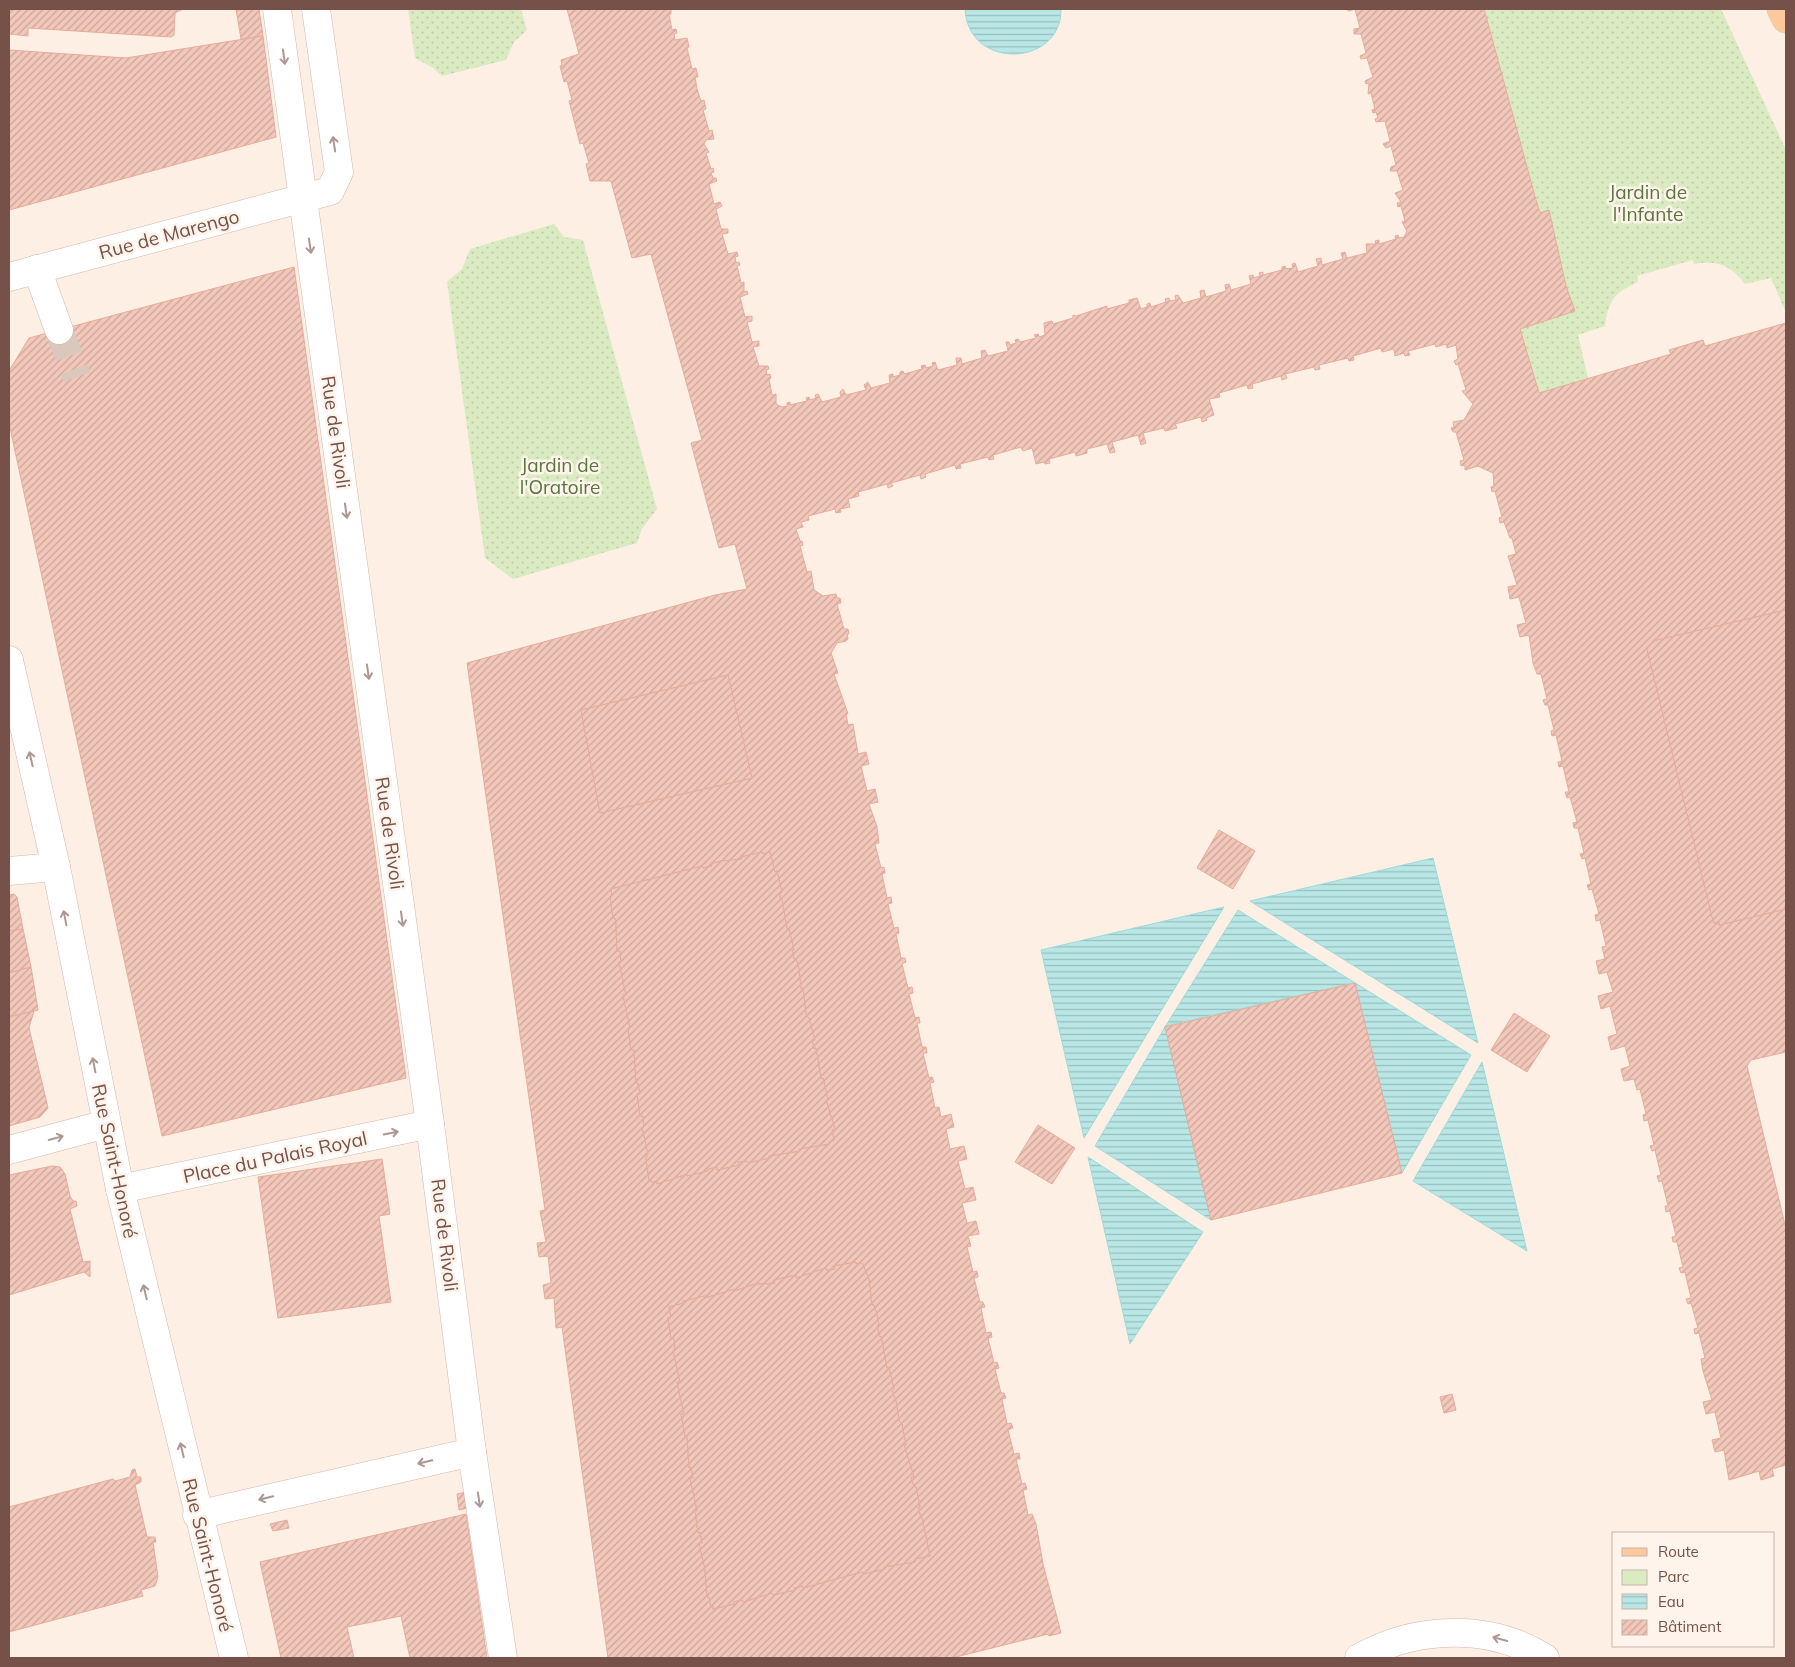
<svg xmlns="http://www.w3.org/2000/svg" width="1795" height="1667" font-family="Mulish,sans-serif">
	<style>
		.green { fill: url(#green-dots) }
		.water { fill: url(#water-rules); stroke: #9ed9d8 }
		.building { fill: url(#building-hatch); stroke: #e6ab9b; fill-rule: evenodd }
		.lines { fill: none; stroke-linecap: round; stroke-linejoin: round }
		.minor-tunnel { stroke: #dbc8bd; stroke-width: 28; stroke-dasharray: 28 14; stroke-linecap: butt }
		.minor-casing { stroke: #d1b7ad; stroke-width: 29 }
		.major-casing { stroke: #d9cecc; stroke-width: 29 }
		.minor { stroke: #fff; stroke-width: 28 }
		.major { stroke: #fdc89b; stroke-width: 28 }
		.oneway { stroke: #ad9792 }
		.labels { text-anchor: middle; stroke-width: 5; stroke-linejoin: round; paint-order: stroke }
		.park-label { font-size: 19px; fill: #58773e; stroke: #fff4eb }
		.street-label { font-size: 19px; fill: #765149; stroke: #fff4eb }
	</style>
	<defs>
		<pattern id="green-dots" width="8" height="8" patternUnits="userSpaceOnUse" patternTransform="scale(1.25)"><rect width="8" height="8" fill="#daebc2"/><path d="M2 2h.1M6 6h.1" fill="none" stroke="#bfcba8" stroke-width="1.8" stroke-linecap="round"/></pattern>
		<pattern id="water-rules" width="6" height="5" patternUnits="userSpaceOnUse" patternTransform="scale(1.25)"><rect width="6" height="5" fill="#b8e7e6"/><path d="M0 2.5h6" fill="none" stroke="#9abebc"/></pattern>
		<pattern id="building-hatch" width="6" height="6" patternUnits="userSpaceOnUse" patternTransform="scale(1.25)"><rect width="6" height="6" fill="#f3c8bb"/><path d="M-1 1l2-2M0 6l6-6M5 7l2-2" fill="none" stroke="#c9a59a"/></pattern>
	</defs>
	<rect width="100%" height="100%" fill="#fdefe4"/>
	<g class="green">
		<polygon points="408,9 521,9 527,30 514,42 506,60 442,76 433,68 415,58"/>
		<path d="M1484 9H1721L1786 150V313L1771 278 1745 284C1731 265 1717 260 1694 264L1693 260 1637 276 1638 282C1614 292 1608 302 1605 326L1578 335 1588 378 1539 393 1520 329 1575 311 1566 286 1549 211 1540 213Z"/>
		<polygon points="554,224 564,237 583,240 657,509 642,529 637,543 513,579 485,558 447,282 462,269 470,249"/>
	</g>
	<g class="water">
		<path d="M965 9H1061C1062 67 968 71 965 9Z"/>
		<polygon points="1433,858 1478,1043 1250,901"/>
		<polygon points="1224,907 1084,1138 1041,950"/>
		<polygon points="1238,910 1471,1055 1402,1173 1355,983 1165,1026 1211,1220 1095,1146 1165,1027"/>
		<polygon points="1482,1062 1527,1251 1413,1181"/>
		<polygon points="1088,1157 1203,1232 1130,1344"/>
	</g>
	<g class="building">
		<polygon points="9,9 183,9 175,13 174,35 171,37 28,28 28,36 9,34"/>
		<polygon points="236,9 259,9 263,36 241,39"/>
		<path d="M567 9H667L671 10V14L669 15 672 30 676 29 677 33 674 34 675 40 687 38 689 47 687 48 692 69 696 68 698 77H695L697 89 701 101 704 100 706 109 703 110 709 131 712 130 714 139 706 140 704 144 709 152 706 153 711 169 713 168 714 172 711 173 713 178H716L717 181 709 184 714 204 720 202 722 206 716 209 721 229H728V233L722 234 728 254 737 252 738 256 735 257 736 263 739 262 740 265 737 266 739 274 741 283 744 282V292L747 291 748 294 740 297 745 317 752 316V321L747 322 752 342 759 341V346L753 347 759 366H768L769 369 766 370 767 375 770 374 771 378 769 379 772 395 776 394V404L782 407 787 406V403L790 402V405L807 401 806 398 809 397 810 400 816 398 815 395 818 394 822 402 841 397 840 392 843 389 846 395 866 390 864 385 868 382 871 388 890 383 889 375 893 374V377L900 375V372L903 371 904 374 922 369 921 366 925 365 926 368 933 366 932 363 935 362 938 370 957 365 956 358H961L962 364 982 358 981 351 985 350 988 356 1008 351 1006 342H1009L1010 345 1016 343 1015 340 1018 339 1020 342 1036 338 1034 335 1038 334 1039 337 1045 335 1044 323 1052 321 1053 324 1073 318V315L1076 316 1107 306V309L1129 303V300L1137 298 1141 309 1147 307V304L1150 303 1151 307 1166 302 1165 299 1169 298 1170 301 1176 300 1175 296 1178 295 1183 303 1201 298 1200 291 1204 290 1206 297 1226 291 1225 285 1229 284 1231 290 1251 284 1249 276 1253 275 1254 278 1260 276 1259 273 1263 272V275L1282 270V267L1285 266 1286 269 1293 268 1292 264 1295 263 1298 272 1318 266 1316 259 1321 258 1322 265 1343 259 1341 253 1345 252 1347 258 1367 253 1366 244H1376L1375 241 1379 240V244L1396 239 1395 236 1398 235 1399 238 1404 237 1407 231 1402 222 1405 221 1401 206 1398 207 1397 203 1401 202 1395 193 1403 190 1397 171H1390L1391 167 1396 165 1391 146 1386 148 1383 144 1390 141 1385 121 1376 122 1375 119 1378 118 1376 112 1373 113 1372 110 1375 109 1371 93 1368 94 1369 83 1366 84 1365 81 1373 77 1367 58 1361 59 1360 56 1366 53 1361 34H1354V29L1360 28 1355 9 1349 11 1345 9H1484L1536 200 1540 213 1549 210 1566 286 1575 311 1520 329 1539 393 1661 357 1671 354 1669 350 1703 340 1705 346 1786 323V610L1653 641 1647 649 1714 923 1719 922V925L1786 909V1052L1751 1060 1747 1066 1786 1229V1465L1772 1469 1774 1476 1761 1480 1759 1471 1729 1480 1724 1450 1715 1452 1712 1440 1721 1438 1715 1412 1706 1414 1703 1402 1712 1400 1703 1371 1701 1359 1705 1358 1699 1333 1695 1334 1694 1329 1698 1328 1691 1303 1688 1304 1686 1299 1691 1298 1685 1272 1681 1273 1679 1268 1683 1267 1677 1242H1673L1672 1237 1676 1236 1670 1211 1666 1212 1665 1206H1668L1662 1181 1659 1182 1657 1176 1661 1175 1655 1150 1652 1151 1650 1146 1654 1145 1648 1120 1644 1121 1643 1115 1646 1114 1640 1089 1637 1090 1634 1079 1624 1081 1621 1069 1630 1066 1625 1046 1611 1050 1608 1037 1617 1034 1610 1006 1601 1009 1598 996 1613 992 1607 972 1599 974 1596 961 1605 959 1602 947 1606 946 1600 920 1596 921 1595 915 1599 914 1592 889 1589 890 1587 885 1591 884 1585 858 1582 859 1580 854 1584 853 1578 828H1574L1573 823 1577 822 1570 797 1567 798 1565 792H1569L1563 766 1559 767 1558 762 1562 761 1556 735 1552 736 1551 731 1554 730 1548 705H1545L1543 700 1547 699 1541 674H1537L1533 663 1529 635 1520 637 1517 625 1526 623 1519 597 1510 599 1508 587 1517 585 1508 556 1516 554 1512 538H1510L1504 522 1500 523 1499 518 1502 517 1495 491 1492 492 1491 487 1494 486 1493 473 1478 466 1465 470V465L1461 466 1460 461 1464 460 1456 432H1453L1451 428 1454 427 1453 422 1464 420 1473 404 1462 391 1466 390 1458 364 1456 365 1454 361 1458 359 1456 345 1447 348 1446 344 1436 347 1435 344 1408 351 1410 355 1405 356 1404 353 1395 356 1394 349 1382 352 1381 348 1353 356 1354 360 1349 361 1348 358 1319 365 1320 369 1315 370 1314 367 1285 374 1287 378 1282 380 1281 376 1252 384 1253 388 1248 389 1247 385 1219 393 1220 397 1209 399 1214 415 1206 418 1207 420 1202 422 1201 417 1175 424 1177 428 1165 431 1164 428 1143 433 1146 443 1141 445 1138 435 1112 442 1115 452 1110 453 1107 444 1087 449V453L1076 456 1075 452 1049 459 1050 463 1045 464 1044 462 1036 464 1032 448 1023 451 1021 447 993 455 994 459 989 460 988 457 960 464 961 468 956 469 955 465 925 474 926 477 921 479 920 475 891 483 893 486 888 488 887 484 858 492 859 496 848 499 850 507 840 509 841 512 836 513 835 509 808 516 809 520 801 522 803 527 796 529 800 541H802L803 545 800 546 807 572 811 571 814 590 823 596 836 594 837 598H840L841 603 837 604 844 629H848L849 634H847L848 639 846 641 837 643 831 653 838 673 834 674 848 714H846L848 725 853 724 858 754 866 752 869 764 861 766 867 791 875 789 878 802 869 804 877 827 879 843 875 844 881 868 884 867 885 873 882 874 887 898 891 897 892 903 888 904 894 928 898 927 899 933 896 934 901 958H905L906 962 902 964 908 988 912 987 913 993 909 994 915 1018 919 1017 920 1023H917L922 1047H926L927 1053H923L929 1078 932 1077 934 1082 930 1083 935 1108 939 1107 941 1117 951 1114 954 1127 946 1129 950 1149 964 1146 967 1159 958 1161 965 1189 973 1187 976 1200 962 1203 967 1223 976 1221 979 1234 968 1236 971 1246 967 1247 973 1272 977 1271 978 1277 974 1278 980 1302H983L985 1307 981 1308 986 1333 991 1332 992 1337 988 1338 994 1363 997 1362 999 1368 995 1369 1001 1393H1004L1006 1398 1002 1399 1007 1424 1011 1423 1013 1428 1008 1430 1014 1454 1019 1453 1020 1459H1016L1022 1484 1025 1483 1027 1489 1023 1490 1028 1515 1032 1514 1036 1524 1043 1564 1061 1633 1049 1636 1048 1634 952 1658H939V1656L928 1658H608L562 1327 556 1328 554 1298 545 1299 543 1285 551 1283 548 1256 539 1257 537 1243 546 1242 540 1211 545 1210 467 663 715 595 747 589 735 544 719 548 691 443 702 440 651 254 632 258 611 181H590L586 164 589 163 583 143 580 144 569 101 572 100 567 81 564 82 560 66 562 65 561 60 579 54ZM728 675 752 778 600 813 581 710ZM762 852 763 854 770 852 775 872 777 871 782 892 780 893V899H782L787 929H789L794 950H792L794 959H796L799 969 801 989 803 988 806 1015 809 1018 815 1040H812L814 1049 816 1048 821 1079 823 1078 828 1100H826L835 1129 832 1130 834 1140 829 1142V1144L799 1149 800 1151 769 1156V1158L748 1163 747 1161 738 1162 739 1165 717 1170V1167L708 1169V1171L687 1176V1174L657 1184V1181L652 1182 649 1180 646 1158 648 1154 642 1127H644L643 1116H640L637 1094H640L638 1083H636L634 1050H631L628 1028H630L623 995H626L619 962H621L620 951H617L616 924 615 918H613L610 896H612L611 889 702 866 703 868 712 866 711 864 721 861 742 859 741 857ZM856 1262V1264L862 1263 869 1279 872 1305H874L877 1315 879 1325 877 1326 880 1337 881 1336 887 1368H889L894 1389 892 1391 896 1401 899 1421 902 1424 906 1445H904L914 1477H911L914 1487H916L920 1507H918L921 1518H922L930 1556 915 1559V1562L884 1567 885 1569 864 1574 863 1572 858 1573 803 1588V1586L794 1588 795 1590 773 1595 772 1593 743 1602 742 1600 737 1601 734 1602V1604L713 1609V1606L711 1607 709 1597H707L705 1569 699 1543H702L701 1537 700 1532 698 1533 695 1511H697L696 1506 690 1478H693L691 1467 689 1468 687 1436H685L681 1414H684L677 1382H680L673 1350H675L674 1338 671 1339 668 1318 671 1317 669 1307 684 1303 683 1301 705 1296V1298L735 1289V1291L755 1284H770L775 1283 774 1280 796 1275V1278L826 1268 827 1271 835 1269 834 1266Z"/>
		<polygon points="263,36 276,137 9,210 9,50 126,58"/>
		<polygon points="294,267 406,1078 162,1136 9,423 9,371 29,338"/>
		<polygon points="1786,610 1786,909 1719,925 1719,922 1714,923 1712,917 1647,649 1653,641"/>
		<polygon points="728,675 752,778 600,813 581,710"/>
		<polygon points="1219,830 1255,851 1233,889 1197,868"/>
		<polygon points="762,852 763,854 770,852 775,872 777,871 782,892 780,893 780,899 782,899 787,929 789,929 794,950 792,950 794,959 796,959 799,969 801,989 803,988 806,1015 809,1018 815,1040 812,1040 814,1049 816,1048 821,1079 823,1078 828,1100 826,1100 835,1129 832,1130 834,1140 829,1142 829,1144 799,1149 800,1151 769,1156 769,1158 748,1163 747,1161 738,1162 739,1165 717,1170 717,1167 708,1169 708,1171 687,1176 687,1174 657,1184 657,1181 652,1182 649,1180 646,1158 648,1154 642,1127 644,1127 643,1116 640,1116 637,1094 640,1094 638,1083 636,1083 634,1050 631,1050 628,1028 630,1028 623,995 626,995 619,962 621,962 620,951 617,951 616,924 615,918 613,918 610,896 612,896 611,889 702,866 703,868 712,866 711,864 721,861 742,859 741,857"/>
		<polygon points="14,894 17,897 23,929 9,931 9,895"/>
		<polygon points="23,929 31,967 9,973 9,931"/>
		<polygon points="31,967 38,1010 9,1017 9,973"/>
		<polygon points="1355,983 1402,1173 1211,1220 1165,1027"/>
		<polygon points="34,1011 29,1028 48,1108 40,1117 9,1126 9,1017"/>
		<polygon points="1514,1013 1550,1036 1527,1072 1491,1050"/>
		<polygon points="1038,1125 1075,1148 1052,1184 1015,1162"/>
		<polygon points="382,1159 390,1214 379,1216 391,1302 278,1318 258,1177"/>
		<polygon points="52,1166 60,1167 65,1174 70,1196 73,1201 76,1201 77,1206 70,1209 83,1262 90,1261 90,1277 84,1272 9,1295 9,1175"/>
		<polygon points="856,1262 856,1264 862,1263 869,1279 872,1305 874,1305 877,1315 879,1325 877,1326 880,1337 881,1336 887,1368 889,1368 894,1389 892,1391 896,1401 899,1421 902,1424 906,1445 904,1445 914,1477 911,1477 914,1487 916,1487 920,1507 918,1507 921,1518 922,1518 930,1556 915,1559 915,1562 884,1567 885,1569 864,1574 863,1572 858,1573 803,1588 803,1586 794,1588 795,1590 773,1595 772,1593 743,1602 742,1600 737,1601 734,1602 734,1604 713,1609 713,1606 711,1607 709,1597 707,1597 705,1569 699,1543 702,1543 701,1537 700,1532 698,1533 695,1511 697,1511 696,1506 690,1478 693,1478 691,1467 689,1468 687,1436 685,1436 681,1414 684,1414 677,1382 680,1382 673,1350 675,1350 674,1338 671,1339 668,1318 671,1317 669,1307 684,1303 683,1301 705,1296 705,1298 735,1289 735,1291 755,1284 770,1284 775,1283 774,1280 796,1275 796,1278 826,1268 827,1271 835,1269 834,1266"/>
		<polygon points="1452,1394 1456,1410 1444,1413 1440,1397"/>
		<polygon points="135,1469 137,1477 141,1477 141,1482 135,1485 147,1537 155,1537 156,1542 153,1542 158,1577 155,1586 141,1590 143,1596 9,1632 9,1507 113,1479 115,1481 130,1477 132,1470"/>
		<polygon points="466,1492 468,1508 459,1510 457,1494"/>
		<polygon points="466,1514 487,1658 410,1658 401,1616 347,1627 354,1658 281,1658 260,1562"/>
		<polygon points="287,1520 289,1528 273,1531 270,1524"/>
	</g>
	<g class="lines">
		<polyline class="minor-tunnel" points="59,330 77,377"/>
		<defs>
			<g id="minor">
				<polyline points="277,9 430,1124 472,1452 503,1658"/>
				<polyline points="37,269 59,330"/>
				<polyline points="9,277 330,191 339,172 316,9"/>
				<polyline points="9,660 56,867 120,1189 234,1658"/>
				<polyline points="9,871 56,867"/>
				<polyline points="9,1150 106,1124"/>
				<polyline points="120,1189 430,1124"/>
				<polyline points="197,1515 472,1452"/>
				<path d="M1359 1658C1415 1626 1489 1623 1545 1658"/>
			</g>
			<polyline id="major" points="1781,9 1786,19"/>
		</defs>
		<use href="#minor" class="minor-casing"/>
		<use href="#major" class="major-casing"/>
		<use href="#minor" class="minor"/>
		<use href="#major" class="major"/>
	</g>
	<defs><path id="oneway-shaft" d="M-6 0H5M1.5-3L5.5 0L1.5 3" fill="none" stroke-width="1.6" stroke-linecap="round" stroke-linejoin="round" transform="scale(1.25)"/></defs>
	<g class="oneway">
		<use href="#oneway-shaft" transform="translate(284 57) rotate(82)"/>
		<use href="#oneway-shaft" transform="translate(334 144) rotate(-99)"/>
		<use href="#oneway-shaft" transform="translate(310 246) rotate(82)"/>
		<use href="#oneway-shaft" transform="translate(346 511) rotate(82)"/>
		<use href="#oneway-shaft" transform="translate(368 672) rotate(82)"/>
		<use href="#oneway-shaft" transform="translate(31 759) rotate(-103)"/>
		<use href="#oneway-shaft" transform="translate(65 918) rotate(-101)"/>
		<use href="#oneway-shaft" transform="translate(402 919) rotate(82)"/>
		<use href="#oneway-shaft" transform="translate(94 1065) rotate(-101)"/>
		<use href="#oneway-shaft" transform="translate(391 1133) rotate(-12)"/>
		<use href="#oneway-shaft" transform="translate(56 1138) rotate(-15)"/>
		<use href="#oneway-shaft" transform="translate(145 1292) rotate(-103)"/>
		<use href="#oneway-shaft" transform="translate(182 1450) rotate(-103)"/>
		<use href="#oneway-shaft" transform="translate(425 1462) rotate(167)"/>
		<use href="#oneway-shaft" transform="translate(266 1498) rotate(167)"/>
		<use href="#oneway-shaft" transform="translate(479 1500) rotate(82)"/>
		<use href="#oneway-shaft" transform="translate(1500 1639) rotate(-165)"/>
	</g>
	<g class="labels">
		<g class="park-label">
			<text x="1648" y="199">Jardin de<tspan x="1648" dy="22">l'Infante</tspan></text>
			<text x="560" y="472">Jardin de<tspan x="560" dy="22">l'Oratoire</tspan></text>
		</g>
		<g class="street-label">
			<text transform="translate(169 234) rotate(-15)" y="7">Rue de Marengo</text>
			<text transform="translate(336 432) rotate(82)" y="7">Rue de Rivoli</text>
			<text transform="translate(390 833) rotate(82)" y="7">Rue de Rivoli</text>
			<text transform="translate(275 1157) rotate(-12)" y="7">Place du Palais Royal</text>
			<text transform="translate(115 1161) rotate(78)" y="7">Rue Saint-Honoré</text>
			<text transform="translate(445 1235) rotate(83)" y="7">Rue de Rivoli</text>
			<text transform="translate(208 1555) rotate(76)" y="7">Rue Saint-Honoré</text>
		</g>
	</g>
	<rect width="1795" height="1667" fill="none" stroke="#765149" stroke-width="20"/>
	<rect x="1612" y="1532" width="162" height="115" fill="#fff4eb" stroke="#c8b3aa"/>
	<rect x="1622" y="1548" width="25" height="8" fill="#fdc89b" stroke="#c8b3aa"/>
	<text x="1658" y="1557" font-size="15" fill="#765149">Route</text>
	<rect x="1622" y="1570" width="25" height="15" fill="#daebc2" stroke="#c8b3aa"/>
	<text x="1658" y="1582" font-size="15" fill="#765149">Parc</text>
	<rect x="1622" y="1594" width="25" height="15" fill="url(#water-rules)" stroke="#c8b3aa"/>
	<text x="1658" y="1607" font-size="15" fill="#765149">Eau</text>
	<rect x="1622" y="1620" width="25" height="15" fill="url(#building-hatch)" stroke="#c8b3aa"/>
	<text x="1658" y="1632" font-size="15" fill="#765149">Bâtiment</text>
</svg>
